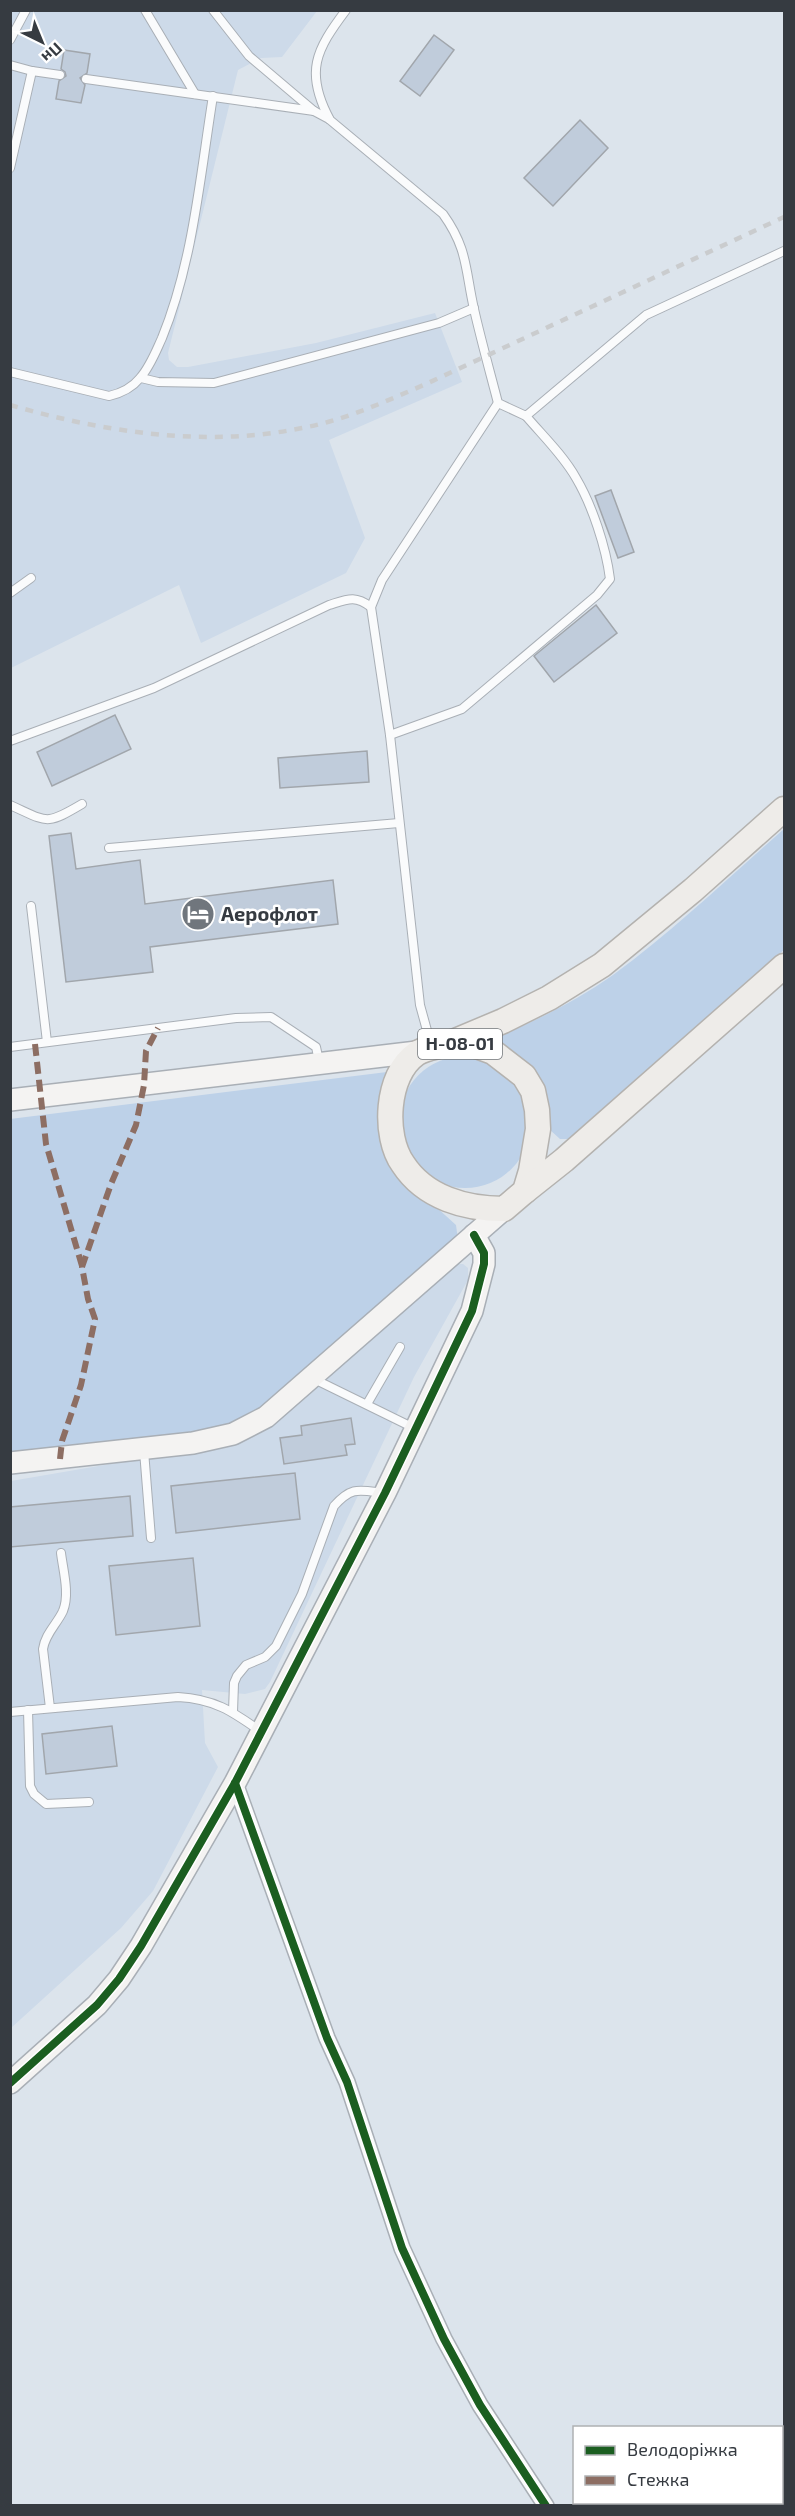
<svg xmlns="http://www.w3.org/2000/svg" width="795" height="2516" font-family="'Exo 2',sans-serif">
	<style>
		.built { fill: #cddae9 }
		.green { fill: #bdd1e8 }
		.building { fill: #c0ccdb; stroke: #a1a6ac; stroke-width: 1.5 }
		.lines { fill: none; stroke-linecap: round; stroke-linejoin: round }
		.lane-casing { stroke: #a9afb6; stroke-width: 10 }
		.street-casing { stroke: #a9afb6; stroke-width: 18 }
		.secondary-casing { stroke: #a9afb6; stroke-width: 24 }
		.primary-casing { stroke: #b4b2af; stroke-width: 27 }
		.lane { stroke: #fafbfc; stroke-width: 8 }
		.street { stroke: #fafbfc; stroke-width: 15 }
		.secondary { stroke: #f4f3f2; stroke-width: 21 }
		.primary { stroke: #eeece9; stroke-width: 24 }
		.rail { stroke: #caccce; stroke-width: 4.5; stroke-dasharray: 8 8; stroke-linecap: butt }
		.quiet { stroke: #8d6e63; stroke-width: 6; stroke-dasharray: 12 6; stroke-linecap: butt }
		.cycleway-casing { stroke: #fff; stroke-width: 11 }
		.cycleway { stroke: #1b5e20; stroke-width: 8 }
		.labels { text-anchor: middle; stroke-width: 5; stroke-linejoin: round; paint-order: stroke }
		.shield { fill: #fff; stroke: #72767a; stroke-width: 1.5 }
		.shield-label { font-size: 18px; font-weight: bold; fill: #363b41 }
		.poi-label { font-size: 20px; font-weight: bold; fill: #363b41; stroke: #fff; text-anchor: start }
	</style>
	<rect width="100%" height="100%" fill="#dce4ec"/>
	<g class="built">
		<polygon points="11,11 317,11 282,57 261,58 238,70 168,353 169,360 177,367 188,367 316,343 435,313 462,382 329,440 365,538 346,573 201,643 179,585 11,668"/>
		<polygon points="456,1264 463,1264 468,1268 468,1280 414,1377 270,1682 265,1689 245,1694 202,1690 205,1743 218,1767 153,1891 121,1928 11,2028 11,1481 151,1457"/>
	</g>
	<g class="green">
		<path d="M784 829V950L568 1139H560L549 1129 491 1040C533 1022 575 1002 613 975 673 931 728 878 784 829Z"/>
		<circle cx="465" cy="1122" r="66"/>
		<polygon points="387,1072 390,1077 383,1123 435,1206 456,1225 458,1240 266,1409 225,1432 11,1456 10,1119"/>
	</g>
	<g class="building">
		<polygon points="434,35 454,50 420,96 400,81"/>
		<polygon points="64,50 90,54 87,73 80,78 85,85 81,103 56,99 59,81 66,76 65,72 61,69"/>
		<polygon points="580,120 608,148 553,206 524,178"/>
		<polygon points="611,490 634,552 618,558 595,496"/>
		<polygon points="596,605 617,633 554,682 534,656"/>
		<polygon points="115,715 131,749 52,786 37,752"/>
		<polygon points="367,751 369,782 280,788 278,758"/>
		<polygon points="71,833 76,869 140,860 145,904 333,880 338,924 150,947 153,972 66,982 49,836"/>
		<polygon points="351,1418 355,1444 345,1445 347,1455 284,1464 280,1438 302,1435 301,1426"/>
		<polygon points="295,1473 300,1519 176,1533 171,1486"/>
		<polygon points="130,1496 133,1536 10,1547 10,1507"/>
		<polygon points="193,1558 200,1626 116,1635 109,1566"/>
		<polygon points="112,1726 117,1766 46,1774 42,1734"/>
	</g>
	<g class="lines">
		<defs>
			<g id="lane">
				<polyline points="145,10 195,94"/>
				<polyline points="213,10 249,56 314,111 329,119"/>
				<path d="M346 10C316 50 304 72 330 120L443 214C468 249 465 269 474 309 481 340 490 372 498 403L526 416 646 315 784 251"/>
				<polyline points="10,40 26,10"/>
				<polyline points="10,65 32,71 60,75"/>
				<polyline points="86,79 314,111"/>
				<polyline points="10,168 32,71"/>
				<path d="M10 372 109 396C122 393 132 388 140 378 150 367 156 351 162 338 193 262 200 177 213 96"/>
				<polyline points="141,378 158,382 214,383 439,323 474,308"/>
				<polyline points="10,593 31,578"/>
				<path d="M390 735 462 709 597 595 610 579C606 547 592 505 576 478 563 455 543 436 526 416"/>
				<path d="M10 741 154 688 329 605C348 599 355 595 371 607"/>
				<path d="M10 805C48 822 45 826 82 804"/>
				<polyline points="109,848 399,823"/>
				<polyline points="31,906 47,1042"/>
				<polyline points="431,1045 420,1005 390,735 371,607 382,580 498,403"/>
				<polyline points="10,1047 236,1018 271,1017 316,1047 319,1061"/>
				<polyline points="314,1379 414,1428"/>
				<polyline points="367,1404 400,1347"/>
				<polyline points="144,1451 151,1538"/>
				<path d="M50 1708 43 1649C45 1634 57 1624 63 1611 70 1594 63 1570 61 1553"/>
				<polyline points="28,1710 30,1786 34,1794 46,1804 89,1802"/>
				<path d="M10 1712 178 1697C214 1699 232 1711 260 1731"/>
				<path d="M233 1712 234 1683 237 1676 246 1665 265 1657 276 1646 302 1594 334 1506C352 1486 359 1490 384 1493"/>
			</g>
			<polyline id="street" points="235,1783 327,2038 347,2082 402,2248 444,2339 480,2405 546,2506"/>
			<g id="secondary">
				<polyline points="10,1100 417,1052"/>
				<polyline points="10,1463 193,1443 233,1434 266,1417 504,1209"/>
				<polyline points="10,2083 97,2005 119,1979 141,1946 235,1783 385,1493 472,1311 484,1264 484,1253 474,1235"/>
			</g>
			<g id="primary">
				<polyline points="453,1042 503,1021 549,998 602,965 693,890 784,809"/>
				<path d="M446 1044 474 1045 493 1052 524 1076 533 1091 537 1110 538 1129 531 1171 525 1191 504 1209C466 1209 425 1198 403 1164 383 1136 386 1075 416 1054 424 1048 437 1047 446 1044Z"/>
				<polyline points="525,1191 564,1160 784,966"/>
			</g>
		</defs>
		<use href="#lane" class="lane-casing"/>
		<use href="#street" class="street-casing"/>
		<use href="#secondary" class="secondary-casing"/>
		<use href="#primary" class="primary-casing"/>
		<use href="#lane" class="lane"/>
		<use href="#street" class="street"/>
		<use href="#secondary" class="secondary"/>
		<use href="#primary" class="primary"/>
		<path class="rail" d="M10 405C104 432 205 448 302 428 346 420 386 401 426 384L784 217"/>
		<g class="quiet">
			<polyline points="35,1044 46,1144 82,1266"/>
			<polyline points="60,1459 62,1441 81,1385 95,1319 88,1299 82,1267 111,1184 136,1125 144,1085 146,1051 158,1028"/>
		</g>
		<defs>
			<g id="cycleway">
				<polyline points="235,1783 327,2038 347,2082 402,2248 444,2339 480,2405 546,2506"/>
				<polyline points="10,2083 97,2005 119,1979 141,1946 235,1783 385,1493 472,1311 484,1264 484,1253 474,1235"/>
			</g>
		</defs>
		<use href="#cycleway" class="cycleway-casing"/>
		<use href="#cycleway" class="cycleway"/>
	</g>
	<defs>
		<symbol id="hotel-disc" viewBox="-11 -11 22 22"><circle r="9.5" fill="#70767d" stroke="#fff"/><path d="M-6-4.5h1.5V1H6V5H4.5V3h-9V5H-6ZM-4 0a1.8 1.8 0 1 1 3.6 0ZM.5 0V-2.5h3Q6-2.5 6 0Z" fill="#fff"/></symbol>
	</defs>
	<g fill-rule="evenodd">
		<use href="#hotel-disc" x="179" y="895" width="38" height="38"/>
	</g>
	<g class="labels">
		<rect class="shield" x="418" y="1029" width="84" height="30" rx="4.5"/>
		<g class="shield-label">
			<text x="460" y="1050">Н-08-01</text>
		</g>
		<g class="poi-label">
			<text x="221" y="921">Аерофлот</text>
		</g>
	</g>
	<rect width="795" height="2516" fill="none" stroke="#363b41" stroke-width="24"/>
	<rect x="573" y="2426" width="210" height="78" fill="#ffffff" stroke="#afb1b3" stroke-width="1.5"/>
	<rect x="585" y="2446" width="30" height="9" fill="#1b5e20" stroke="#afb1b3" stroke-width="1.5"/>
	<text x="627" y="2456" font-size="18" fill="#363b41">Велодоріжка</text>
	<rect x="585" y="2476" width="30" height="9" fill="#8d6e63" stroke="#afb1b3" stroke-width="1.5"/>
	<text x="627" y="2486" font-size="18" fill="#363b41">Стежка</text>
	<g transform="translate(42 42) rotate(137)" stroke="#ffffff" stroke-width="4.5" paint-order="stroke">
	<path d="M0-4.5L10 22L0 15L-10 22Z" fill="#363b41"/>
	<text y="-9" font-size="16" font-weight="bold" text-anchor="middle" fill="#363b41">Пн</text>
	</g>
</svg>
